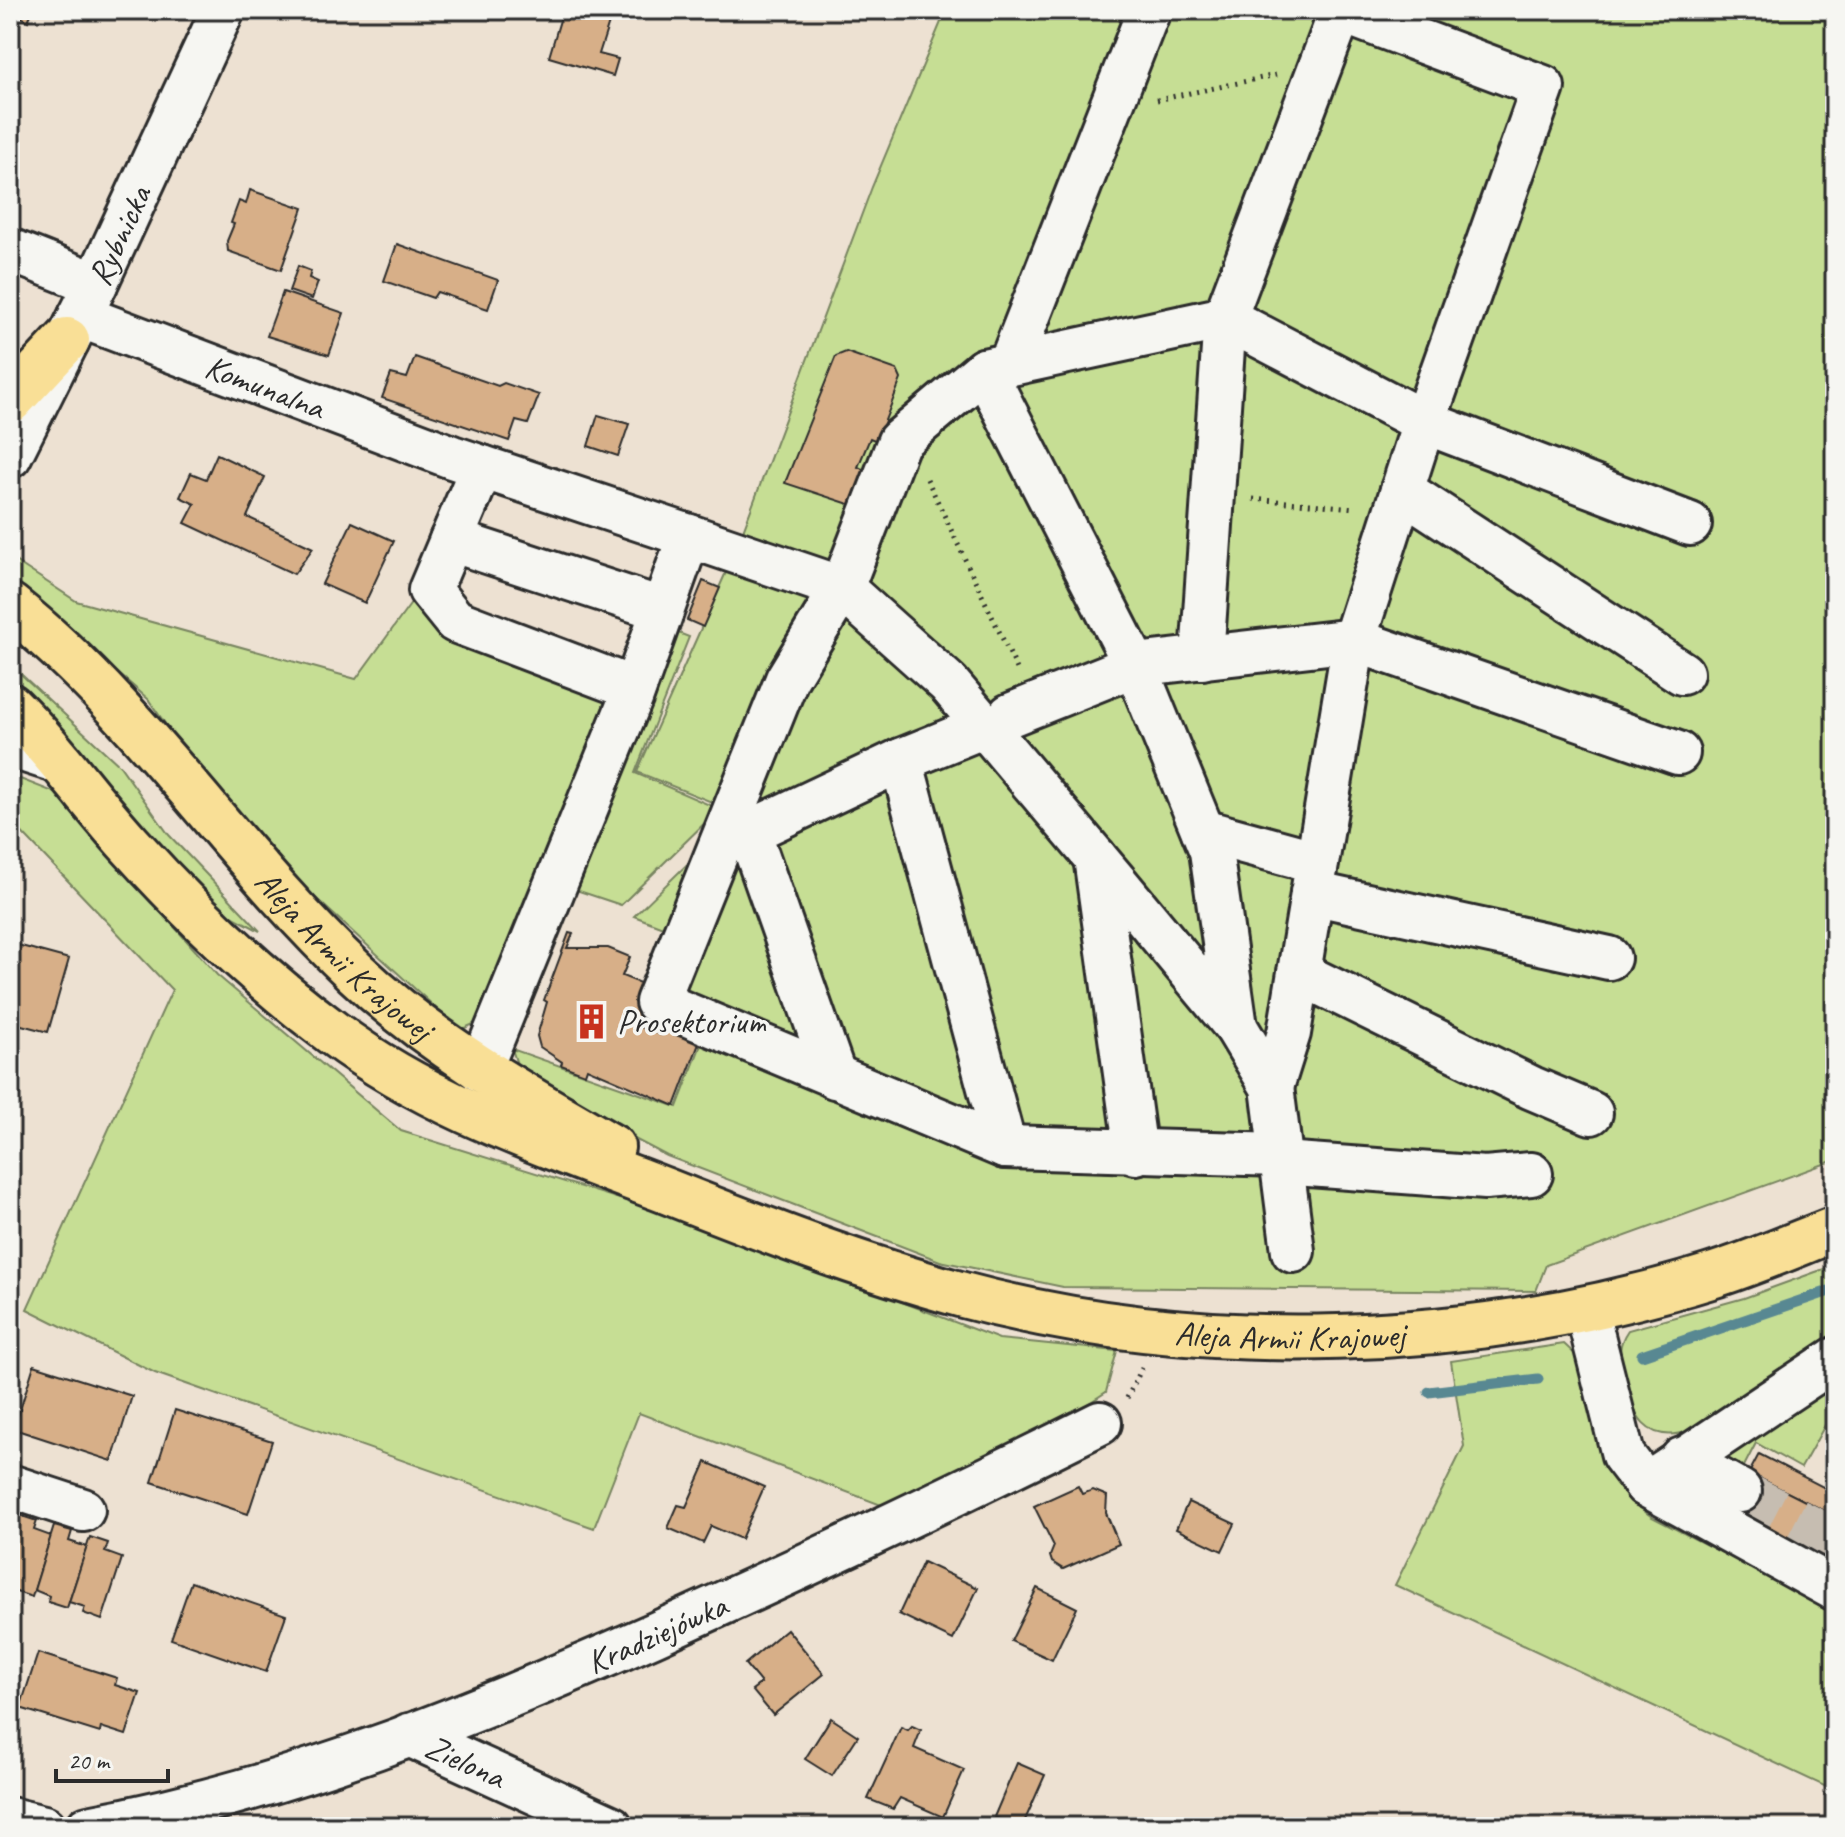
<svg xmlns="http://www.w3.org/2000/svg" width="1845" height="1837" font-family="Caveat,sans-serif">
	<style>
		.green { fill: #c6de94; stroke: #788460; stroke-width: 2 }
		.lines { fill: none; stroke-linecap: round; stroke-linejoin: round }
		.stream { stroke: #598892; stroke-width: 11 }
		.building { fill: #d7af88; stroke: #2b2b2b; stroke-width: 2 }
		.minor-tunnel { stroke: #c6bdb1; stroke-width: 42; stroke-dasharray: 42 21; stroke-linecap: butt }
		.minor-casing { stroke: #2b2b2b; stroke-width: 48 }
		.major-casing { stroke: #2b2b2b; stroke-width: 50 }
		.path { stroke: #2b2b2b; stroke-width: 5; stroke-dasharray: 2 6; stroke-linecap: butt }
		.minor { stroke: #f6f6f2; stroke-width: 42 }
		.major { stroke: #f9df96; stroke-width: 44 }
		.labels { text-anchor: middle; stroke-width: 7; stroke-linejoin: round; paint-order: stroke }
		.street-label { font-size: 34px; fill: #2b2b2b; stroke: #f6f6f2 }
		.poi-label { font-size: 34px; fill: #2b2b2b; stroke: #f6f6f2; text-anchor: start }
	</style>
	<rect width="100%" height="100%" fill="#ede1d2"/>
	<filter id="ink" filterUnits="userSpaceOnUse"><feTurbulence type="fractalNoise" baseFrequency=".0125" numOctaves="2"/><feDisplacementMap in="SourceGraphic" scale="16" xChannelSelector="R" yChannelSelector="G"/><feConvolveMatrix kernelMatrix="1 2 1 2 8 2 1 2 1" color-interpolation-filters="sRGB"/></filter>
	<g filter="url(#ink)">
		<g class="green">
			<polygon points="946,10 1835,10 1835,1160 1546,1265 1536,1291 1063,1287 940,1261 667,1156 522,1080 512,1049 677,1107 712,1016 679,989 722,806 637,772 735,552 872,187"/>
			<polygon points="10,545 12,559 76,601 356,679 412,602 442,634 610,689 492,1016 460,1030 296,880 213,793 148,699 10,580"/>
			<polygon points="676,632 689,637 635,773 719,809 621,905 576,890 575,882"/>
			<polygon points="10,664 120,766 169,835 260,931 194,896 10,690"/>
			<polygon points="10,775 56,793 217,975 401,1131 684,1219 999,1339 1117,1351 1106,1392 1075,1412 889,1508 639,1413 594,1528 155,1373 27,1309 172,990 10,820"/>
			<polygon points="710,842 676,932 634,916"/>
			<path d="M1835 1265V1332L1690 1431C1645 1445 1632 1415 1624 1378 1620 1359 1616 1347 1628 1330L1744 1298Z"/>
			<path d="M1564 1344 1578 1357C1595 1412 1603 1483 1652 1517L1835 1611V1791L1395 1585 1464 1446 1451 1361Z"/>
			<polygon points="1835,1381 1835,1430 1825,1425 1801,1468 1756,1443 1738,1478 1724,1460 1726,1458"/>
		</g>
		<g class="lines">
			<g class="stream">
				<polyline points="1642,1355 1835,1289"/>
				<polyline points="1429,1392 1538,1379"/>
			</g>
		</g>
		<g class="building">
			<polygon points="10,10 33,10 28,21"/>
			<polygon points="563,10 613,10 599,54 618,59 613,76 549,57"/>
			<polygon points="250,190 303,208 281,270 228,251 227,241 234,224 231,223 239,201 246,204"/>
			<polygon points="397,244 498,280 488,309 437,292 433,298 384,281"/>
			<polygon points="298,266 311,271 309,278 318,282 312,299 289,291"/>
			<polygon points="283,292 344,313 329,355 267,336"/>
			<polygon points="846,352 897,370 901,379 877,441 870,438 858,467 865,470 852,505 785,483 836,356"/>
			<polygon points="415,357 498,386 504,383 539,395 528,424 516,421 509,441 382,398 391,374 407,378"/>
			<polygon points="598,415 629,424 618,456 588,446"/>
			<polygon points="217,454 265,477 247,517 313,548 294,574 185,523 195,504 180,497 191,473 206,479"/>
			<polygon points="352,522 394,541 365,603 322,584"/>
			<polygon points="703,581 720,588 703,627 687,620"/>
			<polygon points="569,933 573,934 567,948 608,948 630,957 622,976 655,989 640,1027 661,1035 668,1019 703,1033 675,1106 587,1068 585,1074 561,1065 562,1062 540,1047 537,1036 547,1002 544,1000"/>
			<polygon points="10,943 69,959 48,1032 10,1022"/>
			<polygon points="34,1365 132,1396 112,1461 14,1429"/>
			<polygon points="175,1410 272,1441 248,1514 152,1482"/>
			<polygon points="1759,1454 1835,1493 1835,1516 1749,1473"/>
			<polygon points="706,1462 764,1487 741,1539 711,1526 703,1543 668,1528 678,1505 686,1507"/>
			<polygon points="1749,1473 1835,1516 1835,1565 1730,1512"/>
			<polygon points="1078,1486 1082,1494 1093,1490 1107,1496 1106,1513 1119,1544 1063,1569 1052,1562 1050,1556 1054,1546 1034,1506"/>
			<polygon points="1188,1502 1235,1524 1222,1551 1176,1529"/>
			<polygon points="19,1515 37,1521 34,1530 51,1536 32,1597 13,1591 14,1585 10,1583 10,1543"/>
			<polygon points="54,1526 72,1531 69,1541 87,1547 67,1608 48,1602 49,1596 34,1590"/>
			<polygon points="90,1537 108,1543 105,1552 122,1558 102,1620 83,1613 85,1607 69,1602"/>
			<polygon points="923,1562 978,1588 953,1640 899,1614"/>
			<polygon points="191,1582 286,1615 266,1672 171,1639"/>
			<polygon points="1037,1588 1077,1608 1052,1660 1011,1641"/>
			<polygon points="787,1629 824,1674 773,1715 752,1690 761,1683 745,1664"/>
			<polygon points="38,1653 117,1678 115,1685 140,1693 126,1735 101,1727 100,1733 20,1708"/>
			<polygon points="831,1718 858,1736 832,1776 805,1759"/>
			<polygon points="912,1726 921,1730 914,1748 964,1770 943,1817 900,1798 893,1809 868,1799 901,1727 908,1730"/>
			<polygon points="1017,1763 1045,1775 1022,1827 994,1817"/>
		</g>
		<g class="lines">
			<polyline class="minor-tunnel" points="1740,1491 1835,1539"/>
			<defs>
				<g id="minor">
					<polyline points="10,250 96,284"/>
					<path id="s1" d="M80 316 452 457 689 536 632 696 480 1070"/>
					<polyline points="1010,364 1149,10"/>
					<polyline points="984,370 1135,665 1211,851 1236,1027"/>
					<path id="s2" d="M10 456 96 284 223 10"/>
					<polyline points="482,467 430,590 455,621 634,689"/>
					<polyline points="1402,490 1682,673"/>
					<polyline points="689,536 842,588 948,683 1116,882 1236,1027 1272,1087 1293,1251"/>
					<polyline points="451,540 661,609"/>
					<polyline points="1202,658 1225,318 1341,11"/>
					<polyline points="1010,715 1135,665 1354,640 1678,753"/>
					<polyline points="10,746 62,763"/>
					<polyline points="901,760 1005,1147"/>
					<polyline points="730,824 749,832 901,760 985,726"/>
					<polyline points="1203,831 1317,862"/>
					<polyline points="749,832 835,1077"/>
					<polyline points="1095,857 1136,1153"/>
					<polyline points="1312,893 1609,958"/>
					<polyline points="1299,973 1532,1088 1591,1113"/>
					<polyline points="1272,1087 1289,1033 1354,640 1424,422 1543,87 1338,10"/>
					<polyline points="1280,1155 1005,1147 657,1002 787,679 842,588 899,441 984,370 1225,318 1424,422 1690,524"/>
					<polyline points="1282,1163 1485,1178 1531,1174"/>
					<polyline points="1586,1308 1623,1455 1646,1485 1835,1589"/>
					<polyline points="1682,1459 1740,1491"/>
					<polyline points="1646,1485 1835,1359"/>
					<polyline points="10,1486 83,1510"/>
					<path id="s3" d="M409 1735 611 1827"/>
					<polyline points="10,1819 44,1827"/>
					<path id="s4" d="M88 1827C283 1792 472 1715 653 1635 804 1567 952 1497 1100 1423"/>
				</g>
				<g id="major">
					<polyline points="10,401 67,340"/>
					<path id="s5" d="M10 606C143 712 233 857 356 973 431 1044 523 1096 612 1147"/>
					<path id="s6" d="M10 706C54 749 89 800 130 845 192 914 259 978 333 1033 433 1108 548 1145 664 1190 762 1229 861 1267 963 1295 1201 1359 1476 1349 1711 1276 1753 1263 1794 1245 1835 1229"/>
				</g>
			</defs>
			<use href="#minor" class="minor-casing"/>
			<use href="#major" class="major-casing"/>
			<g class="path">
				<polyline points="1157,100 1276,75"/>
				<polyline points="927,479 1017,669"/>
				<polyline points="1253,499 1355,508"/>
				<polyline points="1127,1398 1142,1368"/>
			</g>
			<use href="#minor" class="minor"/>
			<use href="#major" class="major"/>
		</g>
	</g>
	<defs>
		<symbol id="building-bare" viewBox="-9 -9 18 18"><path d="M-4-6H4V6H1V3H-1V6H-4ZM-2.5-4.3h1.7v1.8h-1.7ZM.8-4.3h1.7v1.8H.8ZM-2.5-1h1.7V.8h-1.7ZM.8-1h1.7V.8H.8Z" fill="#c8321e" stroke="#f6f6f2" stroke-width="2.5" paint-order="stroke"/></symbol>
	</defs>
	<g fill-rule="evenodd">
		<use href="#building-bare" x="566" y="996" width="51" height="51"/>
	</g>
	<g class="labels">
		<g class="street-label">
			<text dy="12" stroke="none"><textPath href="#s2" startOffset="246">Rybnicka</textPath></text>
			<text dy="12" stroke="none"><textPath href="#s1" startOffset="198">Komunalna</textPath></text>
			<text dy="12" stroke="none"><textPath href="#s5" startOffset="484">Aleja Armii Krajowej</textPath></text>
			<text dy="12" stroke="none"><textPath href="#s6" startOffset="1476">Aleja Armii Krajowej</textPath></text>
			<text dy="12" stroke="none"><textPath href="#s4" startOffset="602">Kradziejówka</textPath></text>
			<text dy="12" stroke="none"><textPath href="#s3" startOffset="62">Zielona</textPath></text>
		</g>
		<g class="poi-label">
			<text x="617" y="1033">Prosektorium</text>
		</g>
	</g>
	<rect width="1845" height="1837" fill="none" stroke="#f6f6f2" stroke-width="40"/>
	<rect x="20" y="20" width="1805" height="1797" fill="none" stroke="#2b2b2b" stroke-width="3" filter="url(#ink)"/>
	<path d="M56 1769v12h112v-12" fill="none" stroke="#2b2b2b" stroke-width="4"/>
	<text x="68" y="1769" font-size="24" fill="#2b2b2b" stroke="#f6f6f2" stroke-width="6" paint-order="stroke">20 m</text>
</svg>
